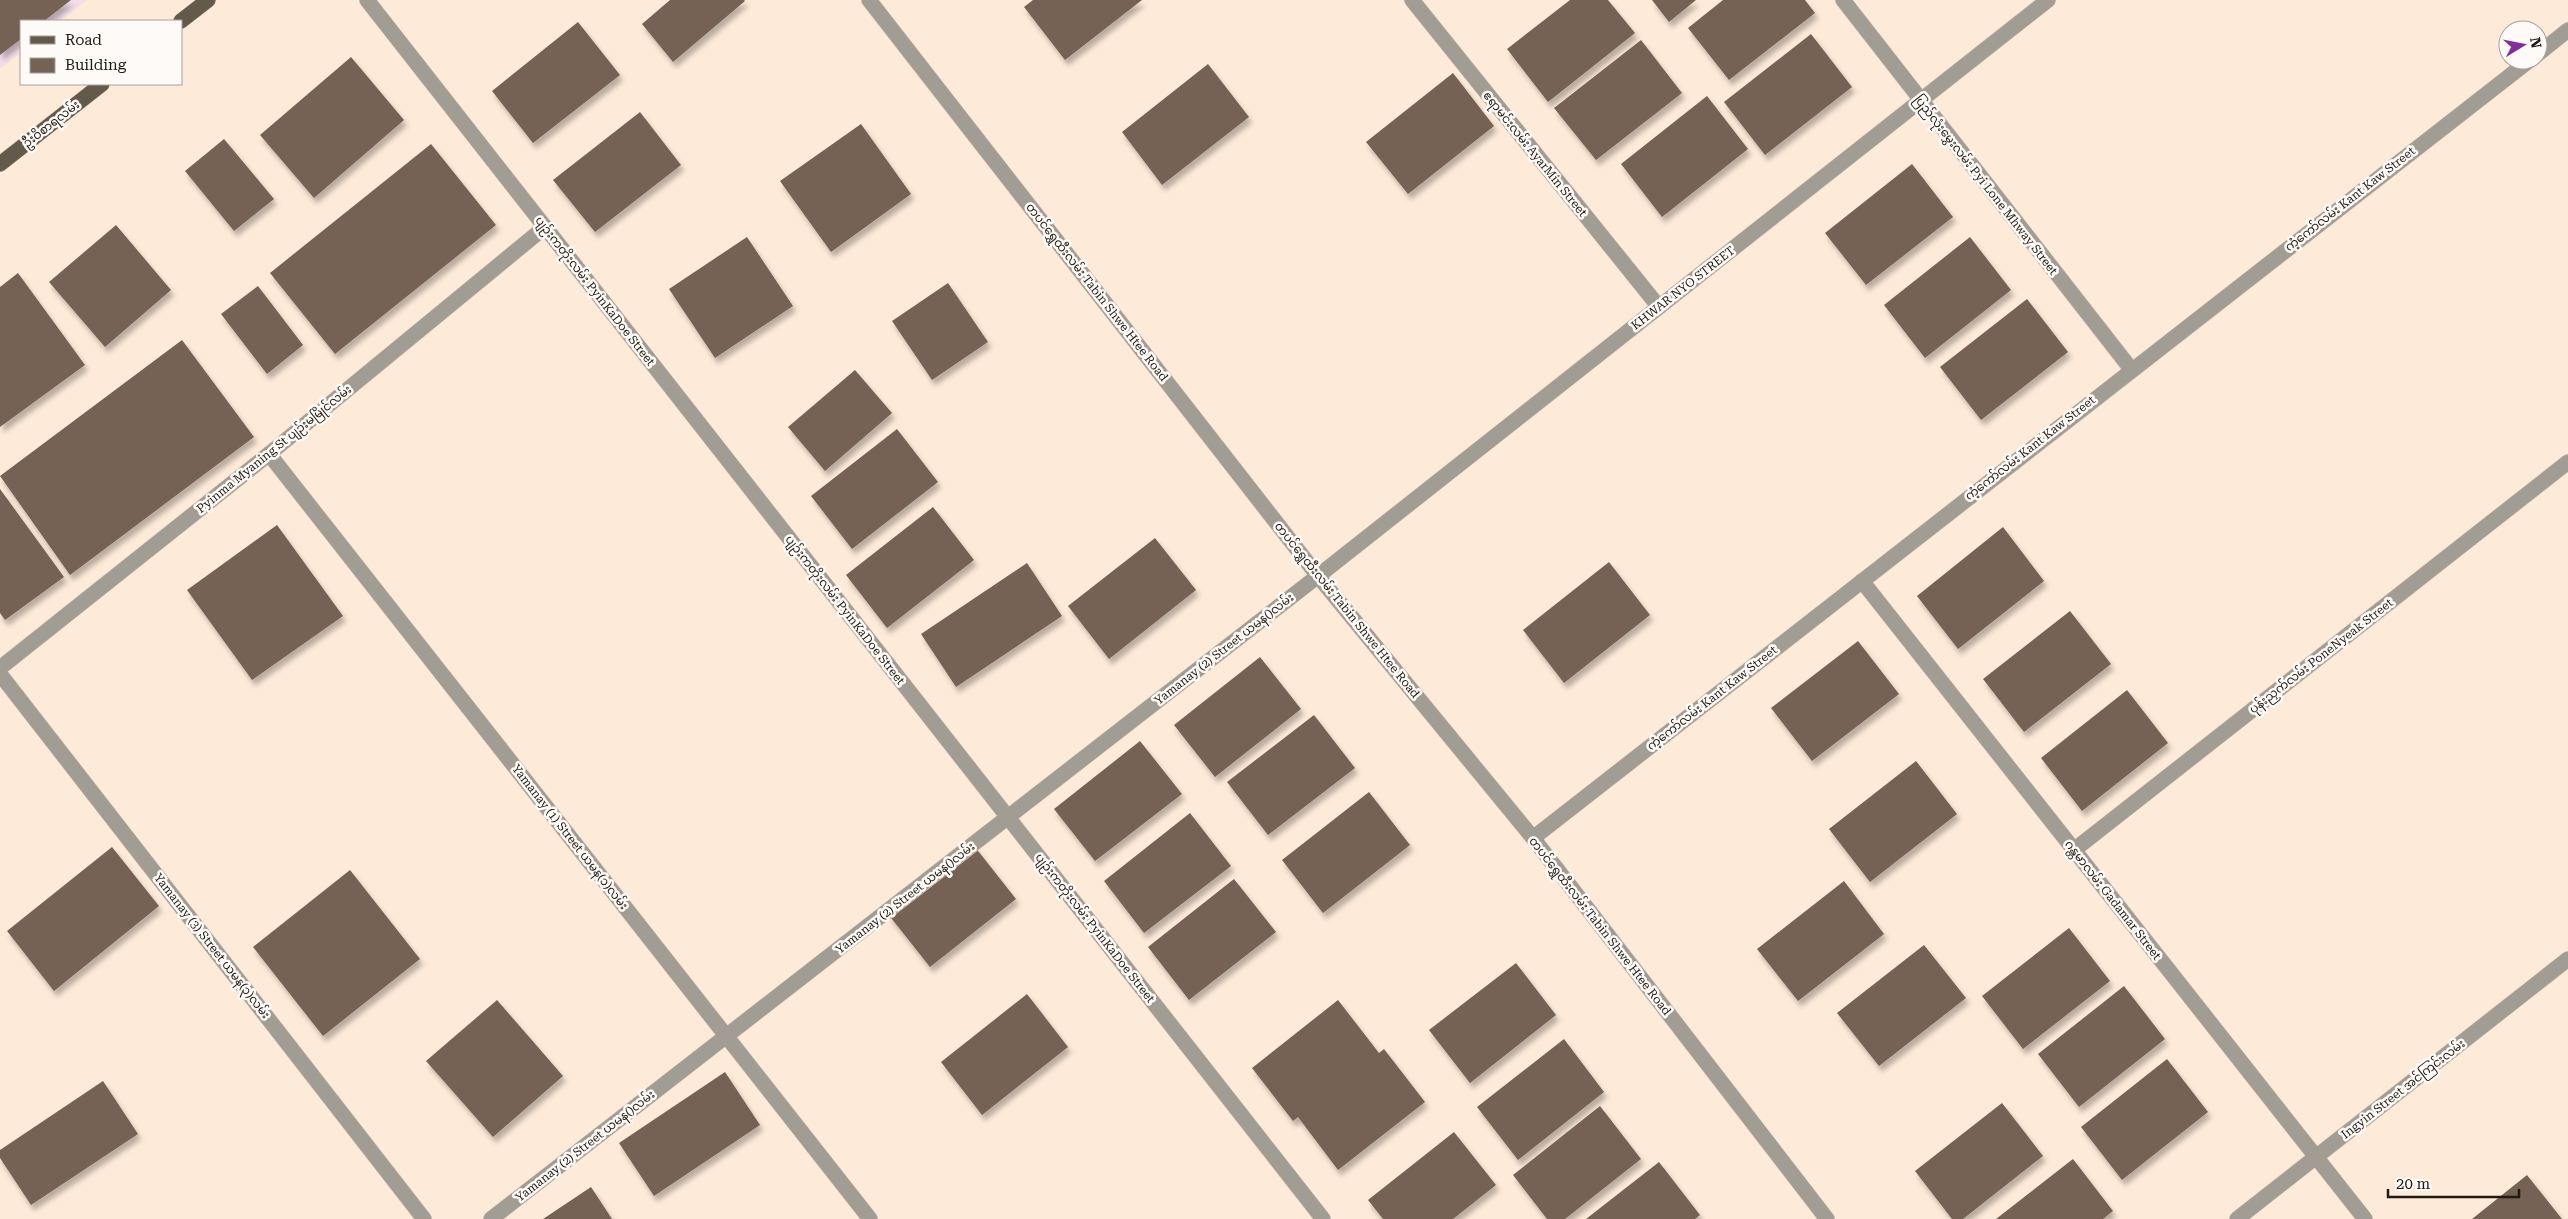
<svg xmlns="http://www.w3.org/2000/svg" width="2568" height="1219" font-family="'Roboto Serif','Noto Sans Myanmar',serif">
	<style>
		.industrial { fill: #f4dde9 }
		.building { fill: #746254; filter: url(#shadow) }
		.lines { fill: none; stroke-linecap: round; stroke-linejoin: round }
		.minor-casing { stroke: #d5c5b5; stroke-width: 16 }
		.major-casing { stroke: #d5c5b5; stroke-width: 16 }
		.minor { stroke: #a29d94; stroke-width: 15 }
		.major { stroke: #645a4b; stroke-width: 15 }
		.labels { text-anchor: middle; stroke-width: 5; stroke-linejoin: round; paint-order: stroke }
		.street-label { font-size: 12px; fill: #201a13; stroke: #fefaf7 }
	</style>
	<defs>
		<filter id="shadow"><feDropShadow dx="3" dy="5.5" stdDeviation="2.5" flood-color="#0004"/></filter>
	</defs>
	<rect width="100%" height="100%" fill="#fdead8"/>
	<polygon class="industrial" points="0,0 87,0 60,21 21,21 21,52 0,69"/>
	<g class="building">
		<polygon points="0,0 71,0 44,21 21,21 21,39 0,55"/>
		<polygon points="670,0 744,0 745,1 673,62 642,24"/>
		<polygon points="1033,0 1142,0 1065,60 1024,7"/>
		<polygon points="1570,0 1608,0 1635,33 1548,102 1507,49"/>
		<polygon points="1652,0 1696,0 1669,22"/>
		<polygon points="1723,0 1805,0 1815,13 1729,80 1688,28"/>
		<polygon points="578,22 620,75 533,143 492,91"/>
		<polygon points="1811,34 1852,87 1765,155 1724,102"/>
		<polygon points="1641,40 1682,93 1596,160 1554,108"/>
		<polygon points="351,57 404,120 314,198 260,135"/>
		<polygon points="1208,64 1249,117 1162,185 1122,132"/>
		<polygon points="1453,73 1494,126 1408,194 1366,142"/>
		<polygon points="1707,96 1748,149 1662,217 1621,164"/>
		<polygon points="640,112 681,165 595,232 553,180"/>
		<polygon points="861,124 911,194 831,252 780,181"/>
		<polygon points="224,139 274,199 234,231 185,171"/>
		<polygon points="431,144 496,225 335,354 270,273"/>
		<polygon points="1912,164 1953,217 1866,285 1825,233"/>
		<polygon points="116,225 171,290 105,347 49,282"/>
		<polygon points="747,237 793,306 715,358 669,289"/>
		<polygon points="1970,237 2011,290 1925,358 1884,305"/>
		<polygon points="18,273 85,365 0,427 0,287"/>
		<polygon points="948,283 988,342 932,380 892,321"/>
		<polygon points="258,286 303,345 267,374 221,314"/>
		<polygon points="2027,299 2068,352 1981,420 1940,367"/>
		<polygon points="182,340 254,437 70,575 0,476"/>
		<polygon points="855,370 892,413 825,471 788,427"/>
		<polygon points="897,429 938,482 852,549 811,496"/>
		<polygon points="0,489 64,577 5,620 0,613"/>
		<polygon points="933,507 974,560 887,628 846,575"/>
		<polygon points="277,525 343,616 252,680 187,590"/>
		<polygon points="2003,527 2044,581 1958,649 1917,596"/>
		<polygon points="1155,538 1196,590 1109,659 1068,606"/>
		<polygon points="1609,562 1650,615 1564,683 1523,630"/>
		<polygon points="1027,563 1062,616 956,687 921,634"/>
		<polygon points="2070,611 2111,664 2024,732 1983,679"/>
		<polygon points="1858,641 1899,694 1812,761 1771,708"/>
		<polygon points="1260,657 1301,709 1215,777 1174,725"/>
		<polygon points="2127,690 2168,743 2082,811 2041,758"/>
		<polygon points="1314,715 1355,768 1268,835 1227,782"/>
		<polygon points="1140,741 1182,794 1095,861 1054,809"/>
		<polygon points="1916,761 1957,814 1870,882 1829,829"/>
		<polygon points="1369,792 1410,845 1323,913 1282,860"/>
		<polygon points="1190,813 1231,866 1144,933 1104,881"/>
		<polygon points="112,847 159,906 54,991 7,931"/>
		<polygon points="975,847 1016,899 930,967 888,914"/>
		<polygon points="350,870 420,959 323,1036 253,947"/>
		<polygon points="1234,879 1276,932 1189,1000 1148,947"/>
		<polygon points="1844,881 1884,934 1798,1001 1757,949"/>
		<polygon points="2069,928 2110,981 2023,1049 1982,996"/>
		<polygon points="1924,945 1966,998 1879,1066 1837,1013"/>
		<polygon points="1516,963 1556,1015 1470,1083 1429,1030"/>
		<polygon points="2124,986 2165,1039 2079,1107 2038,1054"/>
		<polygon points="1027,994 1068,1047 982,1115 941,1062"/>
		<polygon points="497,1000 563,1076 493,1137 426,1061"/>
		<polygon points="1338,1000 1379,1053 1384,1049 1425,1102 1338,1170 1298,1117 1293,1121 1252,1068"/>
		<polygon points="1564,1039 1604,1092 1518,1160 1477,1107"/>
		<polygon points="2167,1059 2208,1112 2122,1180 2081,1127"/>
		<polygon points="725,1072 760,1125 654,1196 619,1143"/>
		<polygon points="103,1081 138,1134 31,1205 0,1158 0,1150"/>
		<polygon points="2002,1103 2043,1156 1963,1219 1952,1219 1915,1171"/>
		<polygon points="1600,1106 1641,1159 1565,1219 1547,1219 1513,1175"/>
		<polygon points="1454,1132 1496,1185 1453,1219 1383,1219 1368,1200"/>
		<polygon points="2073,1159 2113,1211 2103,1219 1996,1219"/>
		<polygon points="1659,1162 1700,1215 1695,1219 1586,1219"/>
		<polygon points="2527,1175 2562,1219 2472,1219"/>
		<polygon points="591,1187 612,1219 543,1219"/>
	</g>
	<g class="lines">
		<defs>
			<g id="minor">
				<polyline points="367,0 1323,1219"/>
				<polyline points="869,0 1318,576 1533,838 1827,1219"/>
				<polyline points="1412,0 1659,307"/>
				<polyline points="1843,0 2131,369"/>
				<polyline points="2538,54 2568,30"/>
				<polyline points="269,454 870,1219"/>
				<polyline points="1862,581 2365,1219"/>
				<polyline points="0,668 269,454 545,227"/>
				<polyline points="0,674 424,1219"/>
				<polyline points="1533,838 2530,60"/>
				<polyline points="2074,850 2568,462"/>
				<polyline points="491,1219 1318,576 2048,0"/>
				<polyline points="2237,1219 2568,959"/>
			</g>
			<g id="major">
				<polyline points="181,21 208,0"/>
				<polyline points="0,164 102,84"/>
			</g>
		</defs>
		<use href="#minor" class="minor-casing"/>
		<use href="#major" class="major-casing"/>
		<use href="#minor" class="minor"/>
		<use href="#major" class="major"/>
	</g>
	<g class="labels">
		<g class="street-label">
			<text transform="translate(51 124) rotate(-38)" y="4">ဦးဝိစာရလမ်း</text>
			<text transform="translate(1535 154) rotate(51)" y="4">ဧရာမင်းလမ်း AyarMin Street</text>
			<text transform="translate(1986 185) rotate(52)" y="4">ပြည်လုံးမွှေးလမ်း Pyi Lone Mhway Street</text>
			<text transform="translate(2350 199) rotate(-38)" y="4">ကံ့ကော်လမ်း Kant Kaw Street</text>
			<text transform="translate(1683 288) rotate(-38)" y="4">KHWAR NYO STREET</text>
			<text transform="translate(595 291) rotate(52)" y="4">ပျဉ်းကတိုးလမ်း PyinKaDoe Street</text>
			<text transform="translate(1097 292) rotate(52)" y="4">တပင်ရွှေထီးလမ်း Tabin Shwe Htee Road</text>
			<text transform="translate(2030 448) rotate(-38)" y="4">ကံ့ကော်လမ်း Kant Kaw Street</text>
			<text transform="translate(274 449) rotate(-39)" y="4">Pyinma Myaning St ပျဉ်းမမြိုင်လမ်း</text>
			<text transform="translate(845 610) rotate(52)" y="4">ပျဉ်းကတိုးလမ်း PyinKaDoe Street</text>
			<text transform="translate(1347 610) rotate(51)" y="4">တပင်ရွှေထီးလမ်း Tabin Shwe Htee Road</text>
			<text transform="translate(1224 649) rotate(-38)" y="4">Yamanay (2) Street ယမန()လမ်း</text>
			<text transform="translate(2321 656) rotate(-38)" y="4">ပုန်းညှက်လမ်း PoneNyeak Street</text>
			<text transform="translate(1712 698) rotate(-38)" y="4">ကံ့ကော်လမ်း Kant Kaw Street</text>
			<text transform="translate(570 837) rotate(52)" y="4">Yamanay (1) Street ယမန(၁)လမ်း</text>
			<text transform="translate(905 898) rotate(-38)" y="4">Yamanay (2) Street ယမန()လမ်း</text>
			<text transform="translate(2113 900) rotate(52)" y="4">ဂန္တမာလမ်း Gadamar Street</text>
			<text transform="translate(1600 926) rotate(52)" y="4">တပင်ရွှေထီးလမ်း Tabin Shwe Htee Road</text>
			<text transform="translate(1095 928) rotate(52)" y="4">ပျဉ်းကတိုးလမ်း PyinKaDoe Street</text>
			<text transform="translate(212 946) rotate(52)" y="4">Yamanay (3) Street ယမန(၃)လမ်း</text>
			<text transform="translate(2403 1089) rotate(-38)" y="4">Ingyin Street အင်ကြင်းလမ်း</text>
			<text transform="translate(585 1146) rotate(-38)" y="4">Yamanay (2) Street ယမန()လမ်း</text>
		</g>
	</g>
	<rect x="20" y="20" width="162" height="65" fill="#fefaf7" stroke="#a5a09c"/>
	<rect x="30" y="36" width="25" height="8" fill="#645a4b" stroke="#a5a09c"/>
	<text x="65" y="45" font-size="15" fill="#201a13">Road</text>
	<rect x="30" y="58" width="25" height="15" fill="#746254" stroke="#a5a09c"/>
	<text x="65" y="70" font-size="15" fill="#201a13">Building</text>
	<g transform="translate(2523 45) rotate(80)"><circle r="24" fill="#fefaf7" stroke="#a5a09c"/>
	<path d="M0-4L9 19L0 12L-9 19Z" fill="#842e9c"/>
	<text y="-8" font-size="14" font-weight="bold" text-anchor="middle" fill="#201a13">N</text>
	</g>
	<path d="M2388 1189v8h131v-8" fill="none" stroke="#201a13" stroke-width="2.5"/>
	<text x="2396" y="1189" font-size="15" fill="#201a13" stroke="#fefaf7" stroke-width="4" paint-order="stroke">20 m</text>
</svg>
